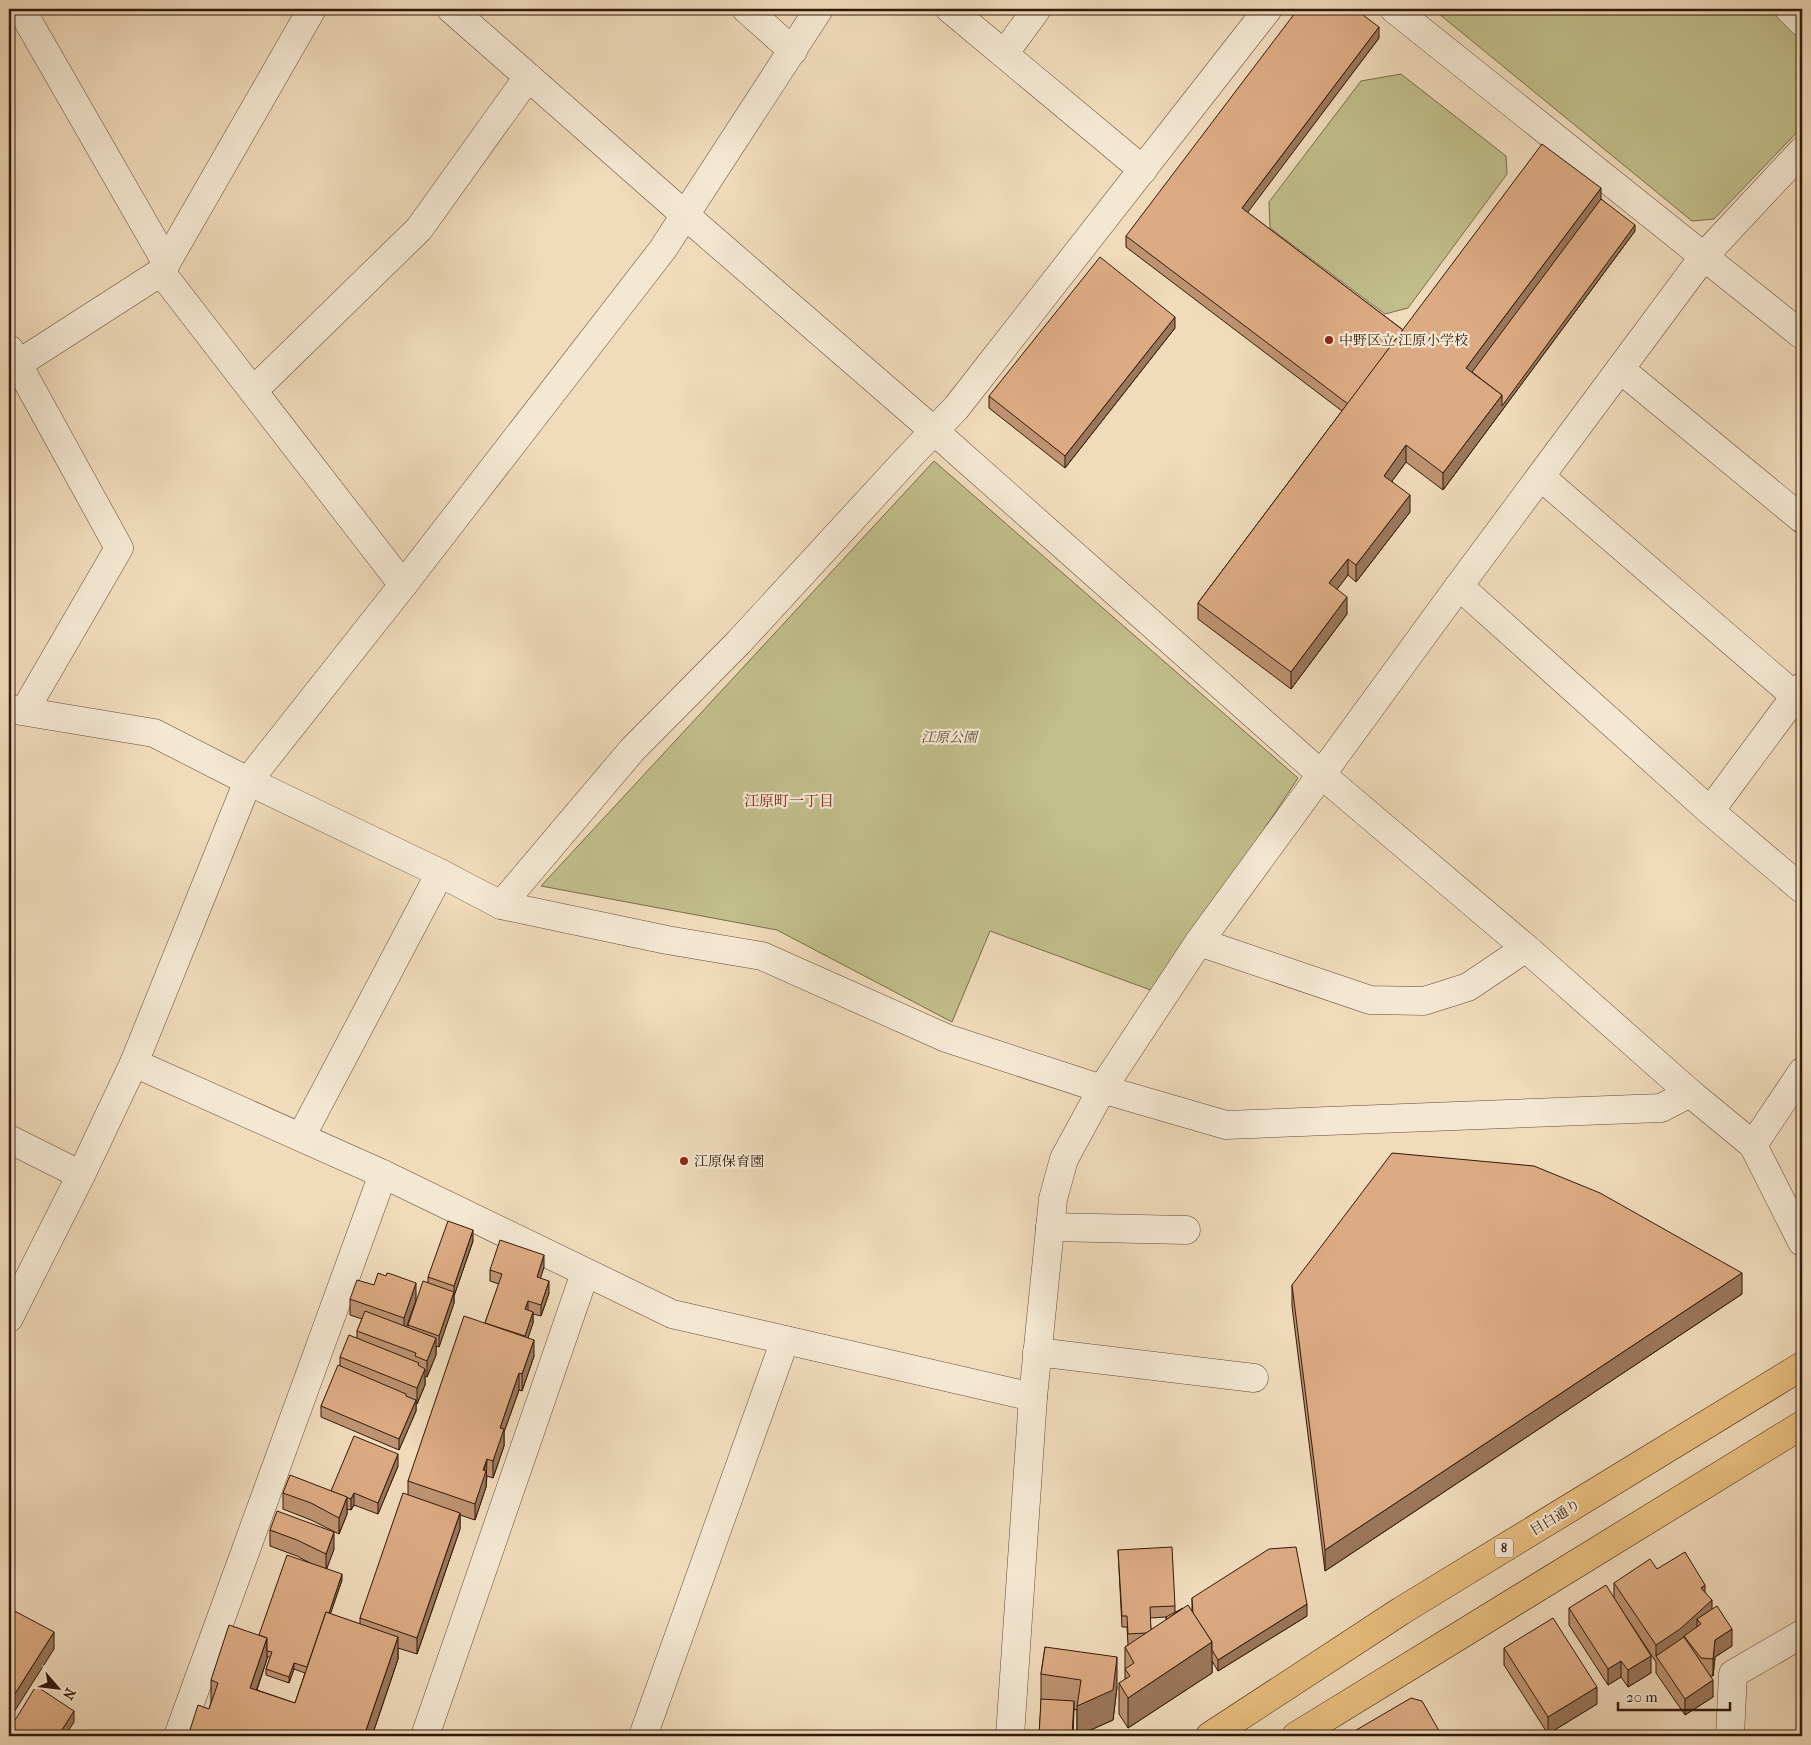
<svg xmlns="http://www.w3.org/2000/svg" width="1811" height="1745" font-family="'IM FELL French Canon','Noto Serif JP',serif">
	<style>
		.green { fill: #c1be8b; stroke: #796c4b }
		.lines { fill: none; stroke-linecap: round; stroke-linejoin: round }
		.minor-casing { stroke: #614a37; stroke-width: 29 }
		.major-casing { stroke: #31190b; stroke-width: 29 }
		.minor { stroke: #f5e8d3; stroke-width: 28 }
		.major { stroke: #e8be7e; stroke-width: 28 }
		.wall { fill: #be9371; stroke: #31190b; fill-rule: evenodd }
		.shaded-wall { fill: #9b785c; stroke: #31190b }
		.building { fill: #ddab83; stroke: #31190b }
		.poi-dot { fill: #8f2418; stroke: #f5e8d3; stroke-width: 2 }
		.labels { text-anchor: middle; stroke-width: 4.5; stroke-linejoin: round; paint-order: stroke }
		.shield { fill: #f5e8d3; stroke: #6c5747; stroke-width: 1 }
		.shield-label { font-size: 12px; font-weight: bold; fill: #31190b }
		.poi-label { font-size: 14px; fill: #31190b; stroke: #f5e8d3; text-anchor: start }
		.park-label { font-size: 14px; font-style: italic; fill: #5c4b31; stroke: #f5e8d3 }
		.street-label { font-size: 14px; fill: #31190b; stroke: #f5e8d3 }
		.neighbourhood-label { font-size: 15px; fill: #7a1f14; stroke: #f5e8d3 }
	</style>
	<rect width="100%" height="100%" fill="#f0dbbb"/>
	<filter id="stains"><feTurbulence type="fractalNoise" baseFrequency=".004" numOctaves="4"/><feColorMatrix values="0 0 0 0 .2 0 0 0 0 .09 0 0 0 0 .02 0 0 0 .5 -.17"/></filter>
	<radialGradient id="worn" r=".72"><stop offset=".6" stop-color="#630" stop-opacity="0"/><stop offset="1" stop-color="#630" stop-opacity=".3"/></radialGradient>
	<g class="green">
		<polygon points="1433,9 1771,9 1802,40 1802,127 1714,219 1692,221"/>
		<polygon points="1401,74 1506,156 1507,174 1408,308 1385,314 1270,228 1269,202 1361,81"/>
		<polygon points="934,461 1298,778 1156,992 990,931 952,1022 777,930 541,886"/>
	</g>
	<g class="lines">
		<defs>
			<g id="minor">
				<polyline points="21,9 166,262"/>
				<polyline points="451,9 685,215 941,437 1322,775 1526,948 1690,1093 1753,1145 1802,1242"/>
				<polyline points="746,9 793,51"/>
				<polyline points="950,9 1143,170"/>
				<polyline points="1394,9 1802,335"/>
				<polyline points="1789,9 1802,22"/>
				<polyline points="1004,54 1037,9"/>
				<polyline points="161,272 403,585"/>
				<polyline points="10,350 119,548 25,710"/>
				<polyline points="1620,369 1802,519"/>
				<polyline points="9,374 18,364 161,272 312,9"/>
				<polyline points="253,391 419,229 528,77"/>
				<polyline points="1541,477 1795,696"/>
				<polyline points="1459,586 1710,811 1802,889"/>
				<polyline points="9,709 154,733 248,781 440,873 501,905 667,940 762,956 946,1038 1102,1089 1226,1125 1661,1108 1690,1093"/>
				<polyline points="1710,811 1802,687"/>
				<polyline points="501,905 632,750 739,642 910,456 956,408 1268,9"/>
				<polyline points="1199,942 1370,1000 1424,1001 1468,987 1526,948"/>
				<polyline points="134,1063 383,1174 672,1314 1033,1397"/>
				<polyline points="301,1137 440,873"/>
				<polyline points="9,1139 81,1175"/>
				<polyline points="1753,1145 1802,1072"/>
				<polyline points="1050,1227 1186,1230"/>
				<polyline points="9,1318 81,1175 134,1063 248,781 403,585 663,249 819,9"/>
				<polyline points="1037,1352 1254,1378"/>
				<polyline points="178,1736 383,1174"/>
				<polyline points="425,1736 585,1273"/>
				<polyline points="643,1736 785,1340"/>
				<polyline points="1010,1736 1033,1397 1053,1199 1064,1159 1102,1089 1199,942 1459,586 1704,256 1802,151"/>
				<polyline points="1730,1736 1733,1674 1802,1634"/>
			</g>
			<g id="major">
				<polyline points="1210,1736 1401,1611 1802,1366"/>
				<polyline points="1296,1736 1802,1425"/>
			</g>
		</defs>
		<use href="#minor" class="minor-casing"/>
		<use href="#major" class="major-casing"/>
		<use href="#minor" class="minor"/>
		<use href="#major" class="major"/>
	</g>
	<g class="wall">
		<polygon points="1379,38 1247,212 1403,330 1601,199 1635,231 1443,490 1406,462 1392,481 1410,512 1356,582 1348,575 1337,589 1347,614 1291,689 1198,619 1198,603 1342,411 1126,247 1126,236"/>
		<polygon points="1175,328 1065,468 989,408 989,396"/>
		<polygon points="473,1241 454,1296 454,1303 439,1347 436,1346 436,1355 427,1377 425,1376 425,1385 417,1404 416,1404 416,1411 399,1450 321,1417 321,1406 340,1366 340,1357 357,1339 357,1331 362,1319 350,1315 350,1299 416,1300 406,1327 408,1328 408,1325 428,1283 428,1277"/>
		<path d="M544 1267 540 1278 549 1293 541 1316 533 1314V1323L528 1337 534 1356 522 1391 519 1390 504 1432V1446L493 1478 487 1476 486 1487 475 1520 460 1515V1529L417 1654 398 1648V1659L372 1736H188L209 1709 211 1702V1680L259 1635 312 1564 297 1556 270 1546V1530L334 1549 326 1569 342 1580 330 1614 360 1624V1618L408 1495V1481L485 1323 499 1284 490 1281V1270ZM267 1656 270 1658 266 1669V1675L289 1683 294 1669 305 1673 295 1703 257 1690 267 1659Z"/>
		<polygon points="1292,1285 1742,1294 1325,1571 1292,1306"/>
		<polygon points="398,1466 378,1514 354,1505 351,1510 347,1509 347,1514 339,1534 311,1520 283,1509 283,1493 331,1491"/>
		<path d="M1118 1550 1175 1606V1612H1192V1598L1307 1616 1218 1671 1212 1661V1673L1128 1728 1119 1714V1683L1125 1680V1647L1128 1645 1127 1627H1122ZM1166 1617V1620L1151 1630 1150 1618Z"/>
		<polygon points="1657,1569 1705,1592 1712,1609 1732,1646 1715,1657 1713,1676 1710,1676 1713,1697 1685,1715 1656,1673 1656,1662 1619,1606 1651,1673 1628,1687 1621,1677 1608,1685 1569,1625 1569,1608 1614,1599 1614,1583"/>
		<polygon points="1045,1647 1117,1687 1113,1720 1077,1736 1077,1710 1074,1709 1073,1736 1039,1736 1041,1705 1041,1674"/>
		<polygon points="1504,1648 1597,1704 1548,1734 1504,1665"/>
	</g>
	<g class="shaded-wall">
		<polygon points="1379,27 1379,38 1242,220 1242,208"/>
		<polygon points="1601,188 1601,205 1469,381 1466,368"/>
		<polygon points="1635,225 1635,231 1443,490 1443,473 1502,395"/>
		<polygon points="1175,317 1175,328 1065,468 1065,456"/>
		<polygon points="1406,445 1406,462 1384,492 1384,476"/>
		<polygon points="1410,495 1410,512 1356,582 1356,565"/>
		<polygon points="1348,559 1348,575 1329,600 1329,583"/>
		<polygon points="1347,597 1347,614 1291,689 1291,672"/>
		<polygon points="473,1230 473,1241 454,1296 454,1303 439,1347 439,1336 454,1293 454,1286"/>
		<polygon points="544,1255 544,1267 537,1289 537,1277"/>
		<polygon points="1742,1273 1742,1294 1325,1571 1325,1550"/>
		<polygon points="549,1281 549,1293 541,1316 541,1305"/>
		<polygon points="416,1283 416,1300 404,1334 404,1318"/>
		<polygon points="528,1301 528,1312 525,1309"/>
		<polygon points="533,1312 533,1323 524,1350 524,1339"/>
		<polygon points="436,1338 436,1355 427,1377 427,1361"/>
		<polygon points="534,1340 534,1356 522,1391 522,1374"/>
		<polygon points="425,1369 425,1385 417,1404 417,1388"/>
		<polygon points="519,1373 519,1390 504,1432 504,1446 493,1478 493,1461 500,1428"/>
		<polygon points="416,1400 416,1411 399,1450 399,1439"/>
		<polygon points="398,1454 398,1466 378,1514 378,1503"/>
		<polygon points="487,1459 486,1487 475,1520 475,1504"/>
		<polygon points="354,1493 354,1505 351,1510 351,1499"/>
		<polygon points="347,1497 347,1514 339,1534 339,1518"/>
		<polygon points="460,1513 460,1529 417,1654 417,1638"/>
		<polygon points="334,1532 334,1549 326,1571 326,1554"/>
		<polygon points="342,1574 342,1580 310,1674 310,1668"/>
		<polygon points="1705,1585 1705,1601 1701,1588"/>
		<polygon points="1712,1600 1712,1617 1701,1624 1697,1619 1697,1630 1684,1636 1684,1641 1656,1656 1656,1645"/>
		<polygon points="1307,1604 1307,1616 1218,1671 1218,1660"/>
		<polygon points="1732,1629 1732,1646 1715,1657 1713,1676 1713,1659 1715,1640"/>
		<polygon points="54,1632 54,1649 9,1720 9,1703"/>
		<polygon points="398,1637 398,1659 372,1736 364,1736"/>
		<polygon points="267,1638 267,1659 250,1709 250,1688"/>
		<polygon points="1212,1642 1212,1673 1128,1728 1128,1698"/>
		<polygon points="1651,1656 1651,1673 1628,1687 1628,1670"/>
		<polygon points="1117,1657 1117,1687 1113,1720 1077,1736 1077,1706"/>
		<polygon points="1621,1661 1621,1677 1608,1685 1608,1669"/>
		<polygon points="294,1663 294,1669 289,1683 289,1677"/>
		<polygon points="1713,1680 1713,1697 1685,1715 1685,1699"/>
		<polygon points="1597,1687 1597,1704 1548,1734 1548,1717"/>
		<polygon points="1074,1701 1073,1736 1072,1736"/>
		<polygon points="74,1711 74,1722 65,1736 58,1736"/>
	</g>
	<g class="building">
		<polygon points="1298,9 1355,9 1379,27 1242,208 1403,330 1348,404 1126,236"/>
		<polygon points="1542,144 1601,188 1466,368 1502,395 1443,473 1406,445 1384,476 1410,495 1356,565 1348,559 1329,583 1347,597 1291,672 1198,603"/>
		<polygon points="1601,199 1635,225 1502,406 1502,395 1472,372"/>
		<polygon points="1100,257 1175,317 1065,456 989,396"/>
		<polygon points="1392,1153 1534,1166 1600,1193 1742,1273 1325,1550 1292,1285"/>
		<polygon points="448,1221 473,1230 454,1286 428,1277"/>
		<polygon points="500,1240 544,1255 537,1277 549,1281 541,1305 528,1301 525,1309 533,1312 525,1336 485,1323 502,1274 490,1270"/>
		<polygon points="378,1273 386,1276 387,1273 391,1274 416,1283 404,1318 350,1299 357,1280 374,1285"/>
		<polygon points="423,1281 454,1292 439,1336 408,1325"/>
		<polygon points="365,1311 436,1338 427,1361 415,1356 416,1353 357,1331"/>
		<polygon points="464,1316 534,1340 522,1374 519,1373 500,1428 504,1429 493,1461 487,1459 483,1470 486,1471 475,1504 408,1481"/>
		<polygon points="349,1335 419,1363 418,1365 425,1369 417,1388 340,1357"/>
		<polygon points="338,1365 406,1394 406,1396 416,1400 399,1439 321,1406"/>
		<polygon points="354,1436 398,1454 378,1503 354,1493 351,1499 331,1491"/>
		<polygon points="290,1475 347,1497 339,1518 311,1503 283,1493"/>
		<polygon points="403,1493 460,1513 417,1638 360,1618"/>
		<polygon points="277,1511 334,1532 326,1554 297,1540 270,1530"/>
		<polygon points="1172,1547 1175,1606 1150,1607 1151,1630 1146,1633 1128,1634 1127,1616 1122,1616 1118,1550"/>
		<polygon points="1296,1547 1307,1604 1218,1660 1212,1650 1212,1642 1193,1613 1192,1598 1269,1549"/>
		<polygon points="1685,1552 1705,1585 1701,1588 1712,1600 1680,1629 1656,1645 1614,1583 1650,1559 1657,1569"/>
		<polygon points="287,1555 342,1574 329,1613 326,1612 307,1667 294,1663 289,1677 266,1669 272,1652 267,1651 267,1638 259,1635"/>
		<polygon points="1606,1585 1651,1656 1628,1670 1621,1661 1608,1669 1569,1608"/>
		<polygon points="1188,1605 1212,1642 1128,1698 1119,1683 1130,1676 1125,1669 1134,1663 1125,1647"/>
		<polygon points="1717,1606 1732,1629 1715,1640 1713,1659 1701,1658 1684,1636 1701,1624 1697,1619"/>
		<polygon points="9,1608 54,1632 9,1703"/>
		<polygon points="1183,1608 1167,1619 1166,1617"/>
		<polygon points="326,1612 398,1637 364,1736 188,1736 198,1705 209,1709 218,1683 211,1680 229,1625 267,1638 250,1688 295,1703"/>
		<polygon points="1553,1618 1597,1687 1548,1717 1504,1648"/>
		<polygon points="1684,1637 1713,1680 1685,1699 1656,1656"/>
		<polygon points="1045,1647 1117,1657 1113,1690 1077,1706 1081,1680 1041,1674"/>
		<polygon points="36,1686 74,1711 58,1736 9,1736 9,1730"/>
		<polygon points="1411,1698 1422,1701 1442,1736 1346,1736"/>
		<polygon points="1041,1699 1074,1701 1072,1736 1039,1736"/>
	</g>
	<g class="poi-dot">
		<circle cx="1329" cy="340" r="5"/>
		<circle cx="684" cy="1161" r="5"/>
	</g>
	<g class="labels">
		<rect class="shield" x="1495" y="1538.5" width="18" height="19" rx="4"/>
		<g class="shield-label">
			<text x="1504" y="1552">8</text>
		</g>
		<g class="poi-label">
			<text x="1339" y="345">中野区立 江原小学校</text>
			<text x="694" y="1166">江原保育園</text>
		</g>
		<g class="park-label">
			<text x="949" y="742">江原公園</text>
		</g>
		<g class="street-label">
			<text transform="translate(1555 1517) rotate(-31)" y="5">目白通り</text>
		</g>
		<g class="neighbourhood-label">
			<text x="789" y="806">江原町一丁目</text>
		</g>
	</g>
	<rect width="1811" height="1745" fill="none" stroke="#f0dbbb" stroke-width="30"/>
	<rect x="10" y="10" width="1791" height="1725" fill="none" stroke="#31190b" stroke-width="2.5"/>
	<rect x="15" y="15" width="1781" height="1715" fill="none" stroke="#31190b"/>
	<g transform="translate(58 1688) rotate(118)" stroke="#f5e8d3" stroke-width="4" paint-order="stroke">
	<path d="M0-4L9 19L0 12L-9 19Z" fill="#31190b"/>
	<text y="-8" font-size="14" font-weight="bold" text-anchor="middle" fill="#31190b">N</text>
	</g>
	<path d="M1618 1702v8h112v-8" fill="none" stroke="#31190b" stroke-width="2.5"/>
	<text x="1626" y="1702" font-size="15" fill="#31190b" stroke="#f5e8d3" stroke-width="4" paint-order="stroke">20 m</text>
	<rect width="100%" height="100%" filter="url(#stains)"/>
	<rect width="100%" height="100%" fill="url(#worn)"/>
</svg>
